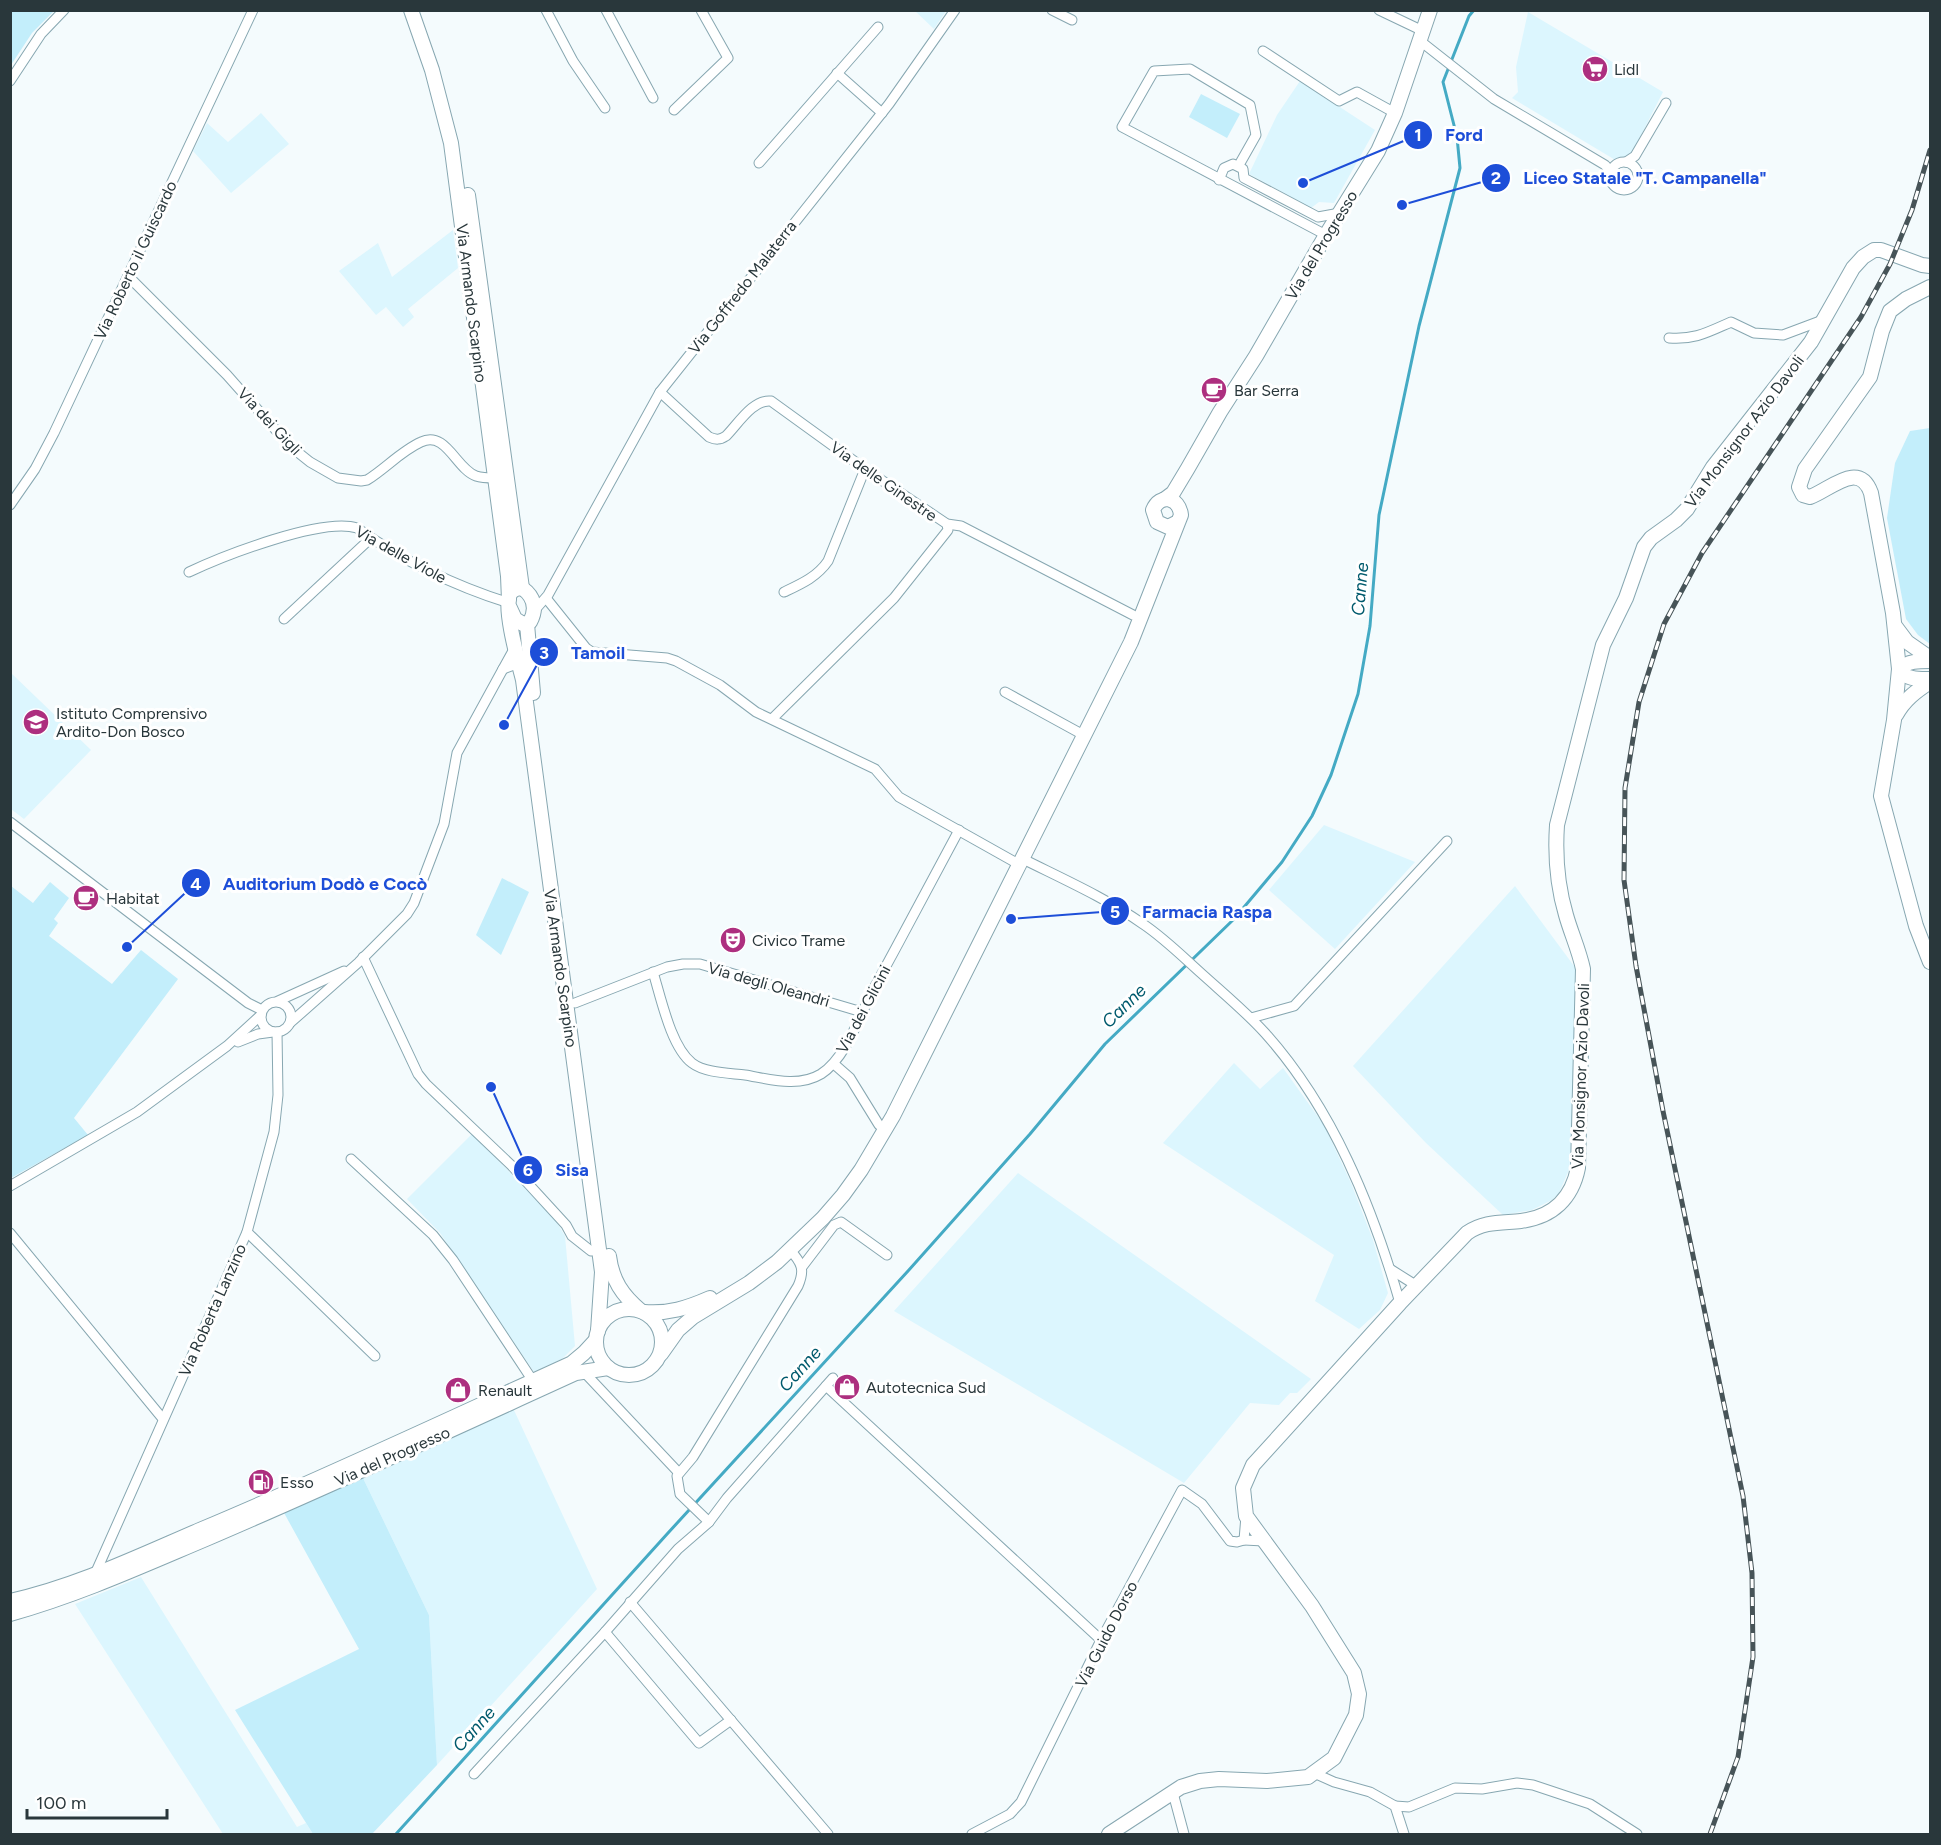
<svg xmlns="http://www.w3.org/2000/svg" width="1941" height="1845" font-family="Figtree,sans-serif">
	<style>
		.built { fill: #dcf6fe }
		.green { fill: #c3eefb }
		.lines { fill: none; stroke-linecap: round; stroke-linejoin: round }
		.stream { stroke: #44aac4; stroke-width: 3 }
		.street-casing { stroke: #87a7b1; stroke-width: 11 }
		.secondary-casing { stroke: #87a7b1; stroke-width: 16 }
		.street { stroke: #fff; stroke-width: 9 }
		.secondary { stroke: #fff; stroke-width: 14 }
		.rail-casing { stroke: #475458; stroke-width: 5 }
		.rail { stroke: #fff; stroke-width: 3; stroke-dasharray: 9; stroke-linecap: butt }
		.labels { text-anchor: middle; stroke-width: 6; stroke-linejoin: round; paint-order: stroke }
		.poi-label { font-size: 16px; fill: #29373b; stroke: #fff; text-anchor: start }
		.street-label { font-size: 16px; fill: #29373b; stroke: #fff }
		.water-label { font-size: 18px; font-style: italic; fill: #005a6d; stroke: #fff }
		.leader { fill: none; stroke: #1d4ed8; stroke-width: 2 }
		.callout-dot { fill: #1d4ed8; stroke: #fff; stroke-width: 2 }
		.mark-label { font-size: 18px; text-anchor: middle; font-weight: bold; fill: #fff }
		.callout-label { font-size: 18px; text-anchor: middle; font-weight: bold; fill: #1d4ed8; stroke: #fff; stroke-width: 6; stroke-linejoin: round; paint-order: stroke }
	</style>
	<rect width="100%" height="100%" fill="#f4fbfd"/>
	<g class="built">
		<polygon points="915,11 946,11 934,29"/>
		<polygon points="1528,12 1663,92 1631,155 1617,161 1512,98 1518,92 1516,67"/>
		<polygon points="1300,81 1375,130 1334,203 1319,202 1311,208 1249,174 1277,115"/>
		<polygon points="261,113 289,144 231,193 193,151 207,123 228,142"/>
		<polygon points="453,230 458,268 408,309 414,317 403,327 386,307 376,315 339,271 378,243 392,277"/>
		<polygon points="11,673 91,750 24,819 11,809"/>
		<polygon points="1324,825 1415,862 1335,949 1269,890"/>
		<polygon points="1515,886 1577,970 1574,1119 1569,1170 1559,1193 1552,1200 1532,1210 1503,1215 1426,1143 1353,1066"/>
		<polygon points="1234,1063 1260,1089 1283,1068 1324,1125 1351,1183 1373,1240 1388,1293 1380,1310 1359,1329 1315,1301 1334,1255 1163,1143"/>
		<polygon points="472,1134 553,1216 565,1236 575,1346 562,1359 534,1372 440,1233 407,1199"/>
		<polygon points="1018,1173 1311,1379 1297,1393 1290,1393 1279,1405 1250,1403 1184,1483 894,1311"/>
		<polygon points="513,1408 597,1589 437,1765 429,1615 362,1476"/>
		<polygon points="141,1577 297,1827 306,1823 313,1834 223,1834 75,1604"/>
	</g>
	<g class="green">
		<polygon points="11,10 52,10 53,12 32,33 11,65"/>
		<polygon points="1201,94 1240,114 1227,138 1189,117"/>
		<polygon points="1930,428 1930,644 1918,635 1906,619 1887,518 1895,463 1910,431"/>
		<polygon points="502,878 529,892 501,955 476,935"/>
		<polygon points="50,882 69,898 54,919 58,923 49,936 112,984 141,950 178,979 74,1118 88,1135 11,1178 11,886 33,903"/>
		<polygon points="362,1476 429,1615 437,1765 372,1834 313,1834 235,1710 359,1649 283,1511"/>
	</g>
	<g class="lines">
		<polyline class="stream" points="396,1834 668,1533 908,1271 1030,1134 1105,1044 1234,919 1282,862 1312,816 1331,775 1358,694 1370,626 1379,515 1419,326 1460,168 1457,137 1443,82 1469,16 1474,10"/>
		<defs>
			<g id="street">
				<polyline points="546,10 573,61 605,108"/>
				<polyline points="606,10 653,98"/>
				<polyline points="1052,10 1072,20"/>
				<polyline points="1379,10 1423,31"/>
				<polyline points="1419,40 1494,99 1605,165 1611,172"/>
				<polyline points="1263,51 1339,101 1357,92 1395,113"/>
				<polyline points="837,73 882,113"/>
				<polyline points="10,81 41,34 64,10"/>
				<polyline points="674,110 728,58 701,10"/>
				<polyline points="1626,162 1635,156 1666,103"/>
				<circle cx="1624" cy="176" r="14"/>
				<polyline points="759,163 878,27"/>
				<polyline points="1239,165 1256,135 1250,105 1190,69 1154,71 1122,127 1326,235"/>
				<polyline points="1219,180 1224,168 1233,164 1243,169 1244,178 1318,217 1340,213"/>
				<path d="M128 276 227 375 290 446 310 462 338 478 361 481 367 480C385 469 401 451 421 442 446 430 456 469 476 476 482 478 489 478 495 478"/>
				<path d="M1669 338C1695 340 1708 332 1731 322L1754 333 1783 335 1823 320"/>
				<path d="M660 392 709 437C716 440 720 440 726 436 738 424 753 399 771 401L865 469 947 524 961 526 1133 615"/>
				<polyline points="10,505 35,469 54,433 253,10"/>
				<path d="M189 572C223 556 322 517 357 528 403 561 455 586 509 603"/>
				<path d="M784 592C801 584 817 577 828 561L865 469"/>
				<polyline points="546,598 586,648 592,652 667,658 676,661 720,685 756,712 875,769 899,797 1013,861"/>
				<polyline points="534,611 548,595 660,392 889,104 955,10"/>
				<polyline points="284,619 371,538"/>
				<polyline points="514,649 503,669 519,663 520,660"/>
				<polyline points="1005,692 1078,732"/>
				<polyline points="772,719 894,598 948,530 947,524"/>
				<polyline points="10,822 248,1003 262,1010"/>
				<path d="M1023 859C1063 879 1106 898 1143 924 1164 938 1183 957 1202 974 1223 993 1246 1012 1265 1033 1333 1109 1372 1206 1400 1303"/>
				<polyline points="363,957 418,1074 426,1084 511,1165 566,1225 572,1236 591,1251 599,1250"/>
				<path d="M653 972C661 998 671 1047 692 1063 705 1073 729 1073 745 1075 769 1079 798 1088 821 1074 846 1058 859 1017 873 990 902 937 930 884 959 830"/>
				<polyline points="278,1001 344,971"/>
				<circle cx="276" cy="1017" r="15"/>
				<polyline points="575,1003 667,967 683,964 700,964 862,1012"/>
				<polyline points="1251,1018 1294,1006 1447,841"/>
				<polyline points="290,1023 359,962 407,914 414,903 444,824 457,753 503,669"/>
				<polyline points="238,1042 258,1034 273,1032"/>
				<polyline points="834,1064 850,1078 879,1125"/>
				<polyline points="351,1159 433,1235 453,1260 533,1381"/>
				<polyline points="10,1186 137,1112 227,1046 261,1015"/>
				<polyline points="247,1232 375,1356"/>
				<polyline points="10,1233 163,1419"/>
				<polyline points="802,1267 834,1225 841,1222 887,1255"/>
				<polyline points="1390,1269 1417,1286"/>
				<polyline points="584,1372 679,1473"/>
				<polyline points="826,1386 1101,1640"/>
				<polyline points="1246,1516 1244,1540 1264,1541"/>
				<path d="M709 1522 680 1494 677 1476 693 1457 798 1286C805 1270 802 1263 790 1250"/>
				<polyline points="95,1574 247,1232 274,1132 278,1095 277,1032"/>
				<polyline points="630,1602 828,1834"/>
				<polyline points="605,1632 699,1743 731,1720"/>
				<polyline points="1314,1773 1334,1782 1370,1792 1395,1806 1404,1834"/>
				<polyline points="474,1774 605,1632 678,1549 709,1522 727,1498 833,1378"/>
				<polyline points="1173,1793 1184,1834"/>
				<polyline points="1395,1806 1409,1807 1455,1788 1482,1789 1517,1783 1533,1785 1590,1804 1637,1834"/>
				<polyline points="972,1834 1010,1814 1021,1802 1101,1640 1182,1490 1202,1504 1230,1541 1237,1542 1244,1540"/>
			</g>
			<g id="secondary">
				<polyline points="411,10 432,70 451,143 508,576 509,600"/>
				<polyline points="468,195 522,588"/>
				<path d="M1930 287 1906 299 1890 311 1882 331 1870 377 1805 469 1799 487 1803 495 1810 497C1831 489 1859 460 1871 493L1893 613 1899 669 1894 720 1881 796 1916 926 1930 962"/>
				<polyline points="1165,499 1173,493 1188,468 1220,412 1256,356 1326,235 1378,151 1395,113 1430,10"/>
				<path d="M509 606 515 619 523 624 530 622C537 609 535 597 522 588 517 588 513 589 510 594 503 608 519 664 523 680L602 1272 598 1331"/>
				<polyline points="527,624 533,693"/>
				<polyline points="1895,626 1907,642 1930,658"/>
				<path d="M1930 661C1918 661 1908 661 1899 669 1906 680 1919 679 1930 679"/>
				<path d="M1896 715C1904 700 1916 691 1930 682"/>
				<path d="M609 1256C612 1280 622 1295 641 1311"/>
				<circle cx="629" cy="1342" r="33"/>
				<path d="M644 1312C669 1314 687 1308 710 1298"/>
				<path d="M661 1354 678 1330 693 1317 749 1283 777 1262 823 1218 843 1195 861 1170 893 1116 1131 642 1181 515C1179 497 1160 493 1153 510L1157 522 1168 527 1176 523"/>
				<path d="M10 1601C77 1586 139 1556 202 1529 326 1477 449 1419 572 1363L584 1353 596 1340"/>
				<path d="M10 1614C78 1595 142 1566 206 1539 330 1486 453 1429 576 1373L608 1368"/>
				<path d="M1109 1834 1181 1787 1200 1781 1219 1779 1267 1781 1308 1777 1334 1758 1356 1715 1359 1694 1354 1673 1312 1606 1246 1516 1243 1488 1253 1465 1400 1303 1467 1233C1484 1221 1502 1223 1521 1221 1553 1217 1572 1198 1578 1168L1583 969C1579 950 1571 933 1566 915 1557 885 1555 855 1557 825L1603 645 1626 598 1644 547 1651 538 1676 520 1687 509 1713 467 1811 342 1853 268 1863 257 1874 250H1881L1922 265 1930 266"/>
			</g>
		</defs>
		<use href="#street" class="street-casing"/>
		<use href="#secondary" class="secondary-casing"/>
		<use href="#street" class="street"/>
		<use href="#secondary" class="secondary"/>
		<defs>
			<polyline id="rail" points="1710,1834 1738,1757 1753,1657 1752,1573 1743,1496 1663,1111 1636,966 1624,880 1625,788 1639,702 1664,624 1702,553 1861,317 1890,264 1912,210 1930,150"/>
		</defs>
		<use href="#rail" class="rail-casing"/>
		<use href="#rail" class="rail"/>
	</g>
	<defs>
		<symbol id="supermarket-disc" viewBox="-11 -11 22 22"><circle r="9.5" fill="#ad2f7f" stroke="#fff"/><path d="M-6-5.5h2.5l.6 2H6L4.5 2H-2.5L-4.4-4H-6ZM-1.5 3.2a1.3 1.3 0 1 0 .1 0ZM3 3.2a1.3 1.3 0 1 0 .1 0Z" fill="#fff"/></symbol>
		<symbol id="cafe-disc" viewBox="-11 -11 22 22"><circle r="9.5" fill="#ad2f7f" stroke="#fff"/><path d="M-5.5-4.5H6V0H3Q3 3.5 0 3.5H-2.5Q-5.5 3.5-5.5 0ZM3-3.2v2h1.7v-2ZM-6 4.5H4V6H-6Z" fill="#fff"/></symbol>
		<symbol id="school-disc" viewBox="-11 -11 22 22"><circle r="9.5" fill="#ad2f7f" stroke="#fff"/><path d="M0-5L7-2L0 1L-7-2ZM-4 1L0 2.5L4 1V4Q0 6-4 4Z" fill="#fff"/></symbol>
		<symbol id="theatre-disc" viewBox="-11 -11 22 22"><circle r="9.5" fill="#ad2f7f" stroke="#fff"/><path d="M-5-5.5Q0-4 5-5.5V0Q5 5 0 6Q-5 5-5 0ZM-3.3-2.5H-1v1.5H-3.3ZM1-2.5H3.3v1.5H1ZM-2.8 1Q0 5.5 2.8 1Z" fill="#fff"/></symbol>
		<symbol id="shop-disc" viewBox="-11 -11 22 22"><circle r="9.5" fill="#ad2f7f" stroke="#fff"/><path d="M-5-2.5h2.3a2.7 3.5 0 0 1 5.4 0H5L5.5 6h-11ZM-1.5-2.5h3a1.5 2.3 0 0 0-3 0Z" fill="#fff"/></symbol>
		<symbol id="fuel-disc" viewBox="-11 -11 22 22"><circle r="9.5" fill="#ad2f7f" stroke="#fff"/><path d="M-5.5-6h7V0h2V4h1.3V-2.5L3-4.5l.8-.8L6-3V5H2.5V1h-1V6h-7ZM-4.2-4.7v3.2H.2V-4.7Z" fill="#fff"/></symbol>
	</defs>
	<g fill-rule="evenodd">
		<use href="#supermarket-disc" x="1580" y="54" width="30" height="30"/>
		<use href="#cafe-disc" x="1199" y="375" width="30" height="30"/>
		<use href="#school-disc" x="21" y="707" width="30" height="30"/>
		<use href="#cafe-disc" x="71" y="883" width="30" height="30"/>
		<use href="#theatre-disc" x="718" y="925" width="30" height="30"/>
		<use href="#shop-disc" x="832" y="1372" width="30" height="30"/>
		<use href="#shop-disc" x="443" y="1375" width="30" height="30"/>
		<use href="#fuel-disc" x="246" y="1467" width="30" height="30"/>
	</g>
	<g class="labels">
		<g class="poi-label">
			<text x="1614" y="75">Lidl</text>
			<text x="1234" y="396">Bar Serra</text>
			<text x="56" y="719">Istituto Comprensivo<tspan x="56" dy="18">Ardito-Don Bosco</tspan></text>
			<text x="106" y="904">Habitat</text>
			<text x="752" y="946">Civico Trame</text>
			<text x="866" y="1393">Autotecnica Sud</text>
			<text x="478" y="1396">Renault</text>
			<text x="280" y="1488">Esso</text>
		</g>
		<g class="street-label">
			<text transform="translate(1321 245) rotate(-59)" y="6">Via del Progresso</text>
			<text transform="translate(135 260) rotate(-65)" y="6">Via Roberto il Guiscardo</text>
			<text transform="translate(742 287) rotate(-52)" y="6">Via Goffredo Malaterra</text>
			<text transform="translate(472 303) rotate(83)" y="6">Via Armando Scarpino</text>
			<text transform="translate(270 421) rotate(47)" y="6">Via dei Gigli</text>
			<text transform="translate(1744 431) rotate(-53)" y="6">Via Monsignor Azio Davoli</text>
			<text transform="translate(884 481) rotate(35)" y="6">Via delle Ginestre</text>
			<text transform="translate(401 554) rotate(29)" y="6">Via delle Viole</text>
			<text transform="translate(561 968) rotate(82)" y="6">Via Armando Scarpino</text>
			<text transform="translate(769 984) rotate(16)" y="6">Via degli Oleandri</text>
			<text transform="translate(863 1009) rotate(-62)" y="6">Via dei Glicini</text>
			<text transform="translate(1580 1076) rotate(-88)" y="6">Via Monsignor Azio Davoli</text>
			<text transform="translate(212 1310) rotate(-66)" y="6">Via Roberta Lanzino</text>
			<text transform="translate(392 1456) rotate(-24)" y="6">Via del Progresso</text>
			<text transform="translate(1106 1634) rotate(-63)" y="6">Via Guido Dorso</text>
		</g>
		<g class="water-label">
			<text transform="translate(1360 589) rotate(-85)" y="6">Canne</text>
			<text transform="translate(1124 1006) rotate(-44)" y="6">Canne</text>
			<text transform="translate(800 1369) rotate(-48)" y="6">Canne</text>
			<text transform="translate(474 1729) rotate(-48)" y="6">Canne</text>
		</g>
	</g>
	<path class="leader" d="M1303 183L1418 135M1402 205L1496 178M504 725L544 652M127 947L196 883M1011 919L1115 911M491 1087L528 1170"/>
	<g class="callout-dot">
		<circle cx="1303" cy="183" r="6"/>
		<circle cx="1402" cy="205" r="6"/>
		<circle cx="504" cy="725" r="6"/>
		<circle cx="127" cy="947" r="6"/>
		<circle cx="1011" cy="919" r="6"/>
		<circle cx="491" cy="1087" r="6"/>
		<circle cx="1418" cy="135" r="15"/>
		<circle cx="1496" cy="178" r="15"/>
		<circle cx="544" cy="652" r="15"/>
		<circle cx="196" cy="883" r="15"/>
		<circle cx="1115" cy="911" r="15"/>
		<circle cx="528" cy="1170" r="15"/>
	</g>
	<g class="mark-label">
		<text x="1418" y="141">1</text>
		<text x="1496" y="184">2</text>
		<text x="544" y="659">3</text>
		<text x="196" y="890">4</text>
		<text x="1115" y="918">5</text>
		<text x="528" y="1176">6</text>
	</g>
	<g class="callout-label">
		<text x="1464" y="141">Ford</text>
		<text x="1645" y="184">Liceo Statale "T. Campanella"</text>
		<text x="598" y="659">Tamoil</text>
		<text x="325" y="890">Auditorium Dodò e Cocò</text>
		<text x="1207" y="918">Farmacia Raspa</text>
		<text x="572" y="1176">Sisa</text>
	</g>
	<rect width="1941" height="1845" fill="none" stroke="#29373b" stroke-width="24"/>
	<path d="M27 1809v9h140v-9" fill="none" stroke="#29373b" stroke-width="3"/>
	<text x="36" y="1809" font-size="18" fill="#29373b" stroke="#ffffff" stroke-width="4.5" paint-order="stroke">100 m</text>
</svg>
